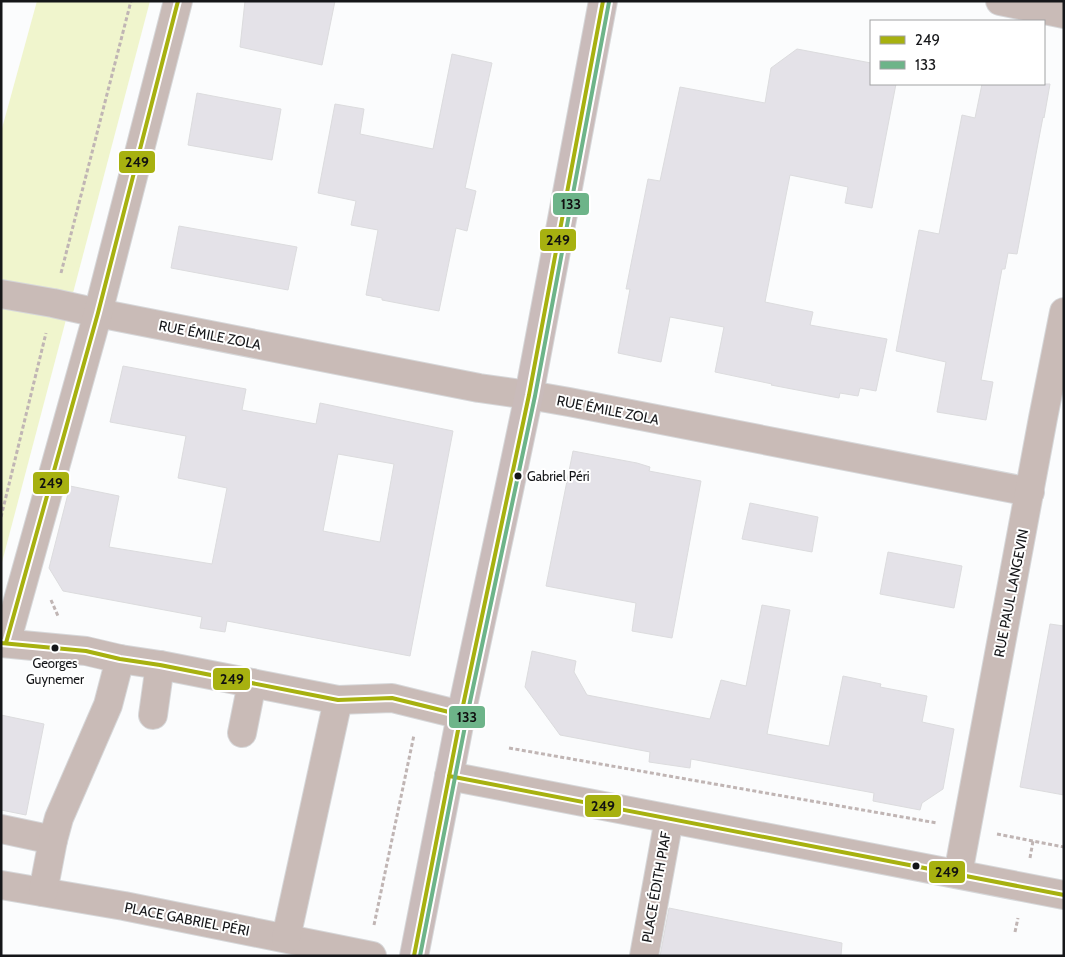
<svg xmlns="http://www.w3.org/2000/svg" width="1065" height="957" font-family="Cabin,sans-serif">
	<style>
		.green { fill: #f0f5cd }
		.building { fill: #e4e2e8; stroke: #dcdcde; fill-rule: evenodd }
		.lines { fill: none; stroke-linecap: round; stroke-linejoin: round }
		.minor-casing { stroke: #d6d7d9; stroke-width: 30 }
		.major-casing { stroke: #d6d7d9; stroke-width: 30 }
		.path { stroke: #c0b5b4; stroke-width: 3; stroke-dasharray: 4 2.5; stroke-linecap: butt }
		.minor { stroke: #c9bbb7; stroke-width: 28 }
		.major { stroke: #c9bbba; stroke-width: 28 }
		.bus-1-casing { stroke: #fff; stroke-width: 8 }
		.bus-2-casing { stroke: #fff; stroke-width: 8 }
		.bus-1 { stroke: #a7b110; stroke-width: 4 }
		.bus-2 { stroke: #6db489; stroke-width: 4 }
		.bus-dot { fill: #151619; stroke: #fff; stroke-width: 2 }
		.labels { text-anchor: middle; stroke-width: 4; stroke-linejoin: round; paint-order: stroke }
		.bus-label { font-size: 13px; fill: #151619; stroke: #fff; text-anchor: start }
		.street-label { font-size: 14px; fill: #151619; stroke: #fff }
		.line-badge { stroke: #fff; stroke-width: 2 }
		.pale-badge-label { font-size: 14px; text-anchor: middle; font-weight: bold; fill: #111 }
	</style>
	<rect width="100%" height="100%" fill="#fbfcfd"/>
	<polygon class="green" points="37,1 150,1 1,566 1,132"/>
	<g class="building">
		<polygon points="245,1 335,1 322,65 240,47"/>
		<polygon points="797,49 871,63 871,84 896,84 872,208 845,203 848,187 790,175 765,302 813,312 810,325 887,339 876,391 860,388 858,396 840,393 839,398 771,385 772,384 715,372 724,327 670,317 661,362 618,353 630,289 626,289 648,179 660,181 680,87 765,103 771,68"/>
		<polygon points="452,54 492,63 465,188 476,191 467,231 456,228 439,311 382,300 382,298 366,295 378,230 351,225 356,201 318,193 335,104 364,109 360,134 433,149"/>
		<polygon points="982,84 1050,84 1044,118 1043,117 1017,254 1008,253 1005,269 1002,269 981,380 993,382 986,420 937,412 946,362 896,351 919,230 939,234 962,115 975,118"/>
		<polygon points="197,93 281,109 272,160 188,145"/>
		<polygon points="179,226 297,247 288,290 171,268"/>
		<path d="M123 366 246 389 242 410 316 424 320 403 453 431 410 656 227 621 225 632 200 628 202 617 63 591 49 568 70 486 119 496 109 547 212 564 227 488 178 478 186 436 110 422ZM338 454 394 464 380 542 323 531Z"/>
		<polygon points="573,451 637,463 650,467 649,471 701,481 672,638 632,631 636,603 546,586"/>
		<polygon points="750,503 818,517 812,552 742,539"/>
		<polygon points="888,552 962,566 954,608 880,594"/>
		<polygon points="762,605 790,610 767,734 829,746 843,676 881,684 880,687 927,696 922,722 954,729 943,789 922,803 920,810 873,801 874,793 691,759 690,768 649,762 650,752 560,735 525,687 532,651 576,661 574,672 587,695 710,719 721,680 746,686"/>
		<polygon points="1050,624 1064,626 1064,795 1020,787"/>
		<polygon points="1,715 44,724 26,815 1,810"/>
		<polygon points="669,908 842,943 841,956 660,956"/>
	</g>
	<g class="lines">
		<defs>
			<g id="minor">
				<polyline points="1000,1 1064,14"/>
				<polyline points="1,294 53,303 98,313 479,388 529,395 569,402 1030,492"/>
				<polyline points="1,643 86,651 120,659 160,665 338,700 392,698 461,715"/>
				<polyline points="6,643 98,313 178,1"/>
				<polyline points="153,715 160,665"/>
				<polyline points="242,733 252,683"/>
				<polyline points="449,776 1064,895"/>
				<polyline points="1,829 53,840"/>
				<polyline points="958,874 1043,418 1064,312"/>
				<polyline points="1,885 124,906 372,956"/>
				<polyline points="43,892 53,840 59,818 108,705 120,659"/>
				<polyline points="286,938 338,700"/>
				<polyline points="644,956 669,819"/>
			</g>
			<polyline id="major" points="414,956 461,715 509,490 529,395 603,1"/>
		</defs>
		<use href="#minor" class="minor-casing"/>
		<use href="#major" class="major-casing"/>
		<g class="path">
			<polyline points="61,273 131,1"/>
			<polyline points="1,517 46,333"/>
			<polyline points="51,600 58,616"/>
			<polyline points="509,748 937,823"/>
			<polyline points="997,834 1064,847"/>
			<polyline points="1030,858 1033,841"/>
			<polyline points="374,925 414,735"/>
			<polyline points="1015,932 1018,918"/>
		</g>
		<use href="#minor" class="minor"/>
		<use href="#major" class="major"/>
		<defs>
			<g id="bus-1">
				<polyline points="1,643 86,651 120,659 160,665 338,700 392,698 461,715"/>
				<polyline points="6,643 98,313 178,1"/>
				<polyline points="449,776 1064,895"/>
				<polyline points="414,956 461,715 529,395 603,1"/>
			</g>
			<polyline id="bus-2" points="420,956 467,716 535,396 609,2"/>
		</defs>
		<use href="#bus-1" class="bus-1-casing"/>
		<use href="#bus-2" class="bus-2-casing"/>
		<use href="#bus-1" class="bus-1"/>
		<use href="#bus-2" class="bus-2"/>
	</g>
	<g class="bus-dot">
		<circle cx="518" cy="476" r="4.5"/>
		<circle cx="55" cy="648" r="4.5"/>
		<circle cx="916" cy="866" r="4.5"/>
	</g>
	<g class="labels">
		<g class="bus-label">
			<text x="527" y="481">Gabriel Péri</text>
			<text x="55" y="668" text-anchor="middle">Georges<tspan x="55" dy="16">Guynemer</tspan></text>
		</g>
		<g class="street-label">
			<text transform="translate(210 335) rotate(11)" y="5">RUE ÉMILE ZOLA</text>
			<text transform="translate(608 410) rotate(11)" y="5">RUE ÉMILE ZOLA</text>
			<text transform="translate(1011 593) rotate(-79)" y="5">RUE PAUL LANGEVIN</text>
			<text transform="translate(656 887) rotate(-80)" y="5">PLACE ÉDITH PIAF</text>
			<text transform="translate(187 919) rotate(11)" y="5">PLACE GABRIEL PÉRI</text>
		</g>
	</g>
	<g class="line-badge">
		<rect x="118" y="150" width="38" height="24" rx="5" fill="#a7b110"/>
		<rect x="552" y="192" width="38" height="24" rx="5" fill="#6db489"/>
		<rect x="539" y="228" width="38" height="24" rx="5" fill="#a7b110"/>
		<rect x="32" y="471" width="38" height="24" rx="5" fill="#a7b110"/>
		<rect x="212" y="667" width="39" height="24" rx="5" fill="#a7b110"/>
		<rect x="448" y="705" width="38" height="24" rx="5" fill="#6db489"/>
		<rect x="584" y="794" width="38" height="24" rx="5" fill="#a7b110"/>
		<rect x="928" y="860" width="38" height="24" rx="5" fill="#a7b110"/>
	</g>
	<g class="pale-badge-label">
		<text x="137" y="167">249</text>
		<text x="571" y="209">133</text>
		<text x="558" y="245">249</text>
		<text x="51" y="488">249</text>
		<text x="232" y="684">249</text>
		<text x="467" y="722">133</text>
		<text x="603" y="811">249</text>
		<text x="947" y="877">249</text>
	</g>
	<rect width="1065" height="957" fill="none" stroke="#151619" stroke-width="5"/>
	<rect x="870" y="20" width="175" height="65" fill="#ffffff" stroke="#a1a2a3"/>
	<rect x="880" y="36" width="25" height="8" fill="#a7b110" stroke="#a1a2a3"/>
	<text x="915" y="45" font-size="15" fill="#151619">249</text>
	<rect x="880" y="61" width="25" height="8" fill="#6db489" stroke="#a1a2a3"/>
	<text x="915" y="70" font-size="15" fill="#151619">133</text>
</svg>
